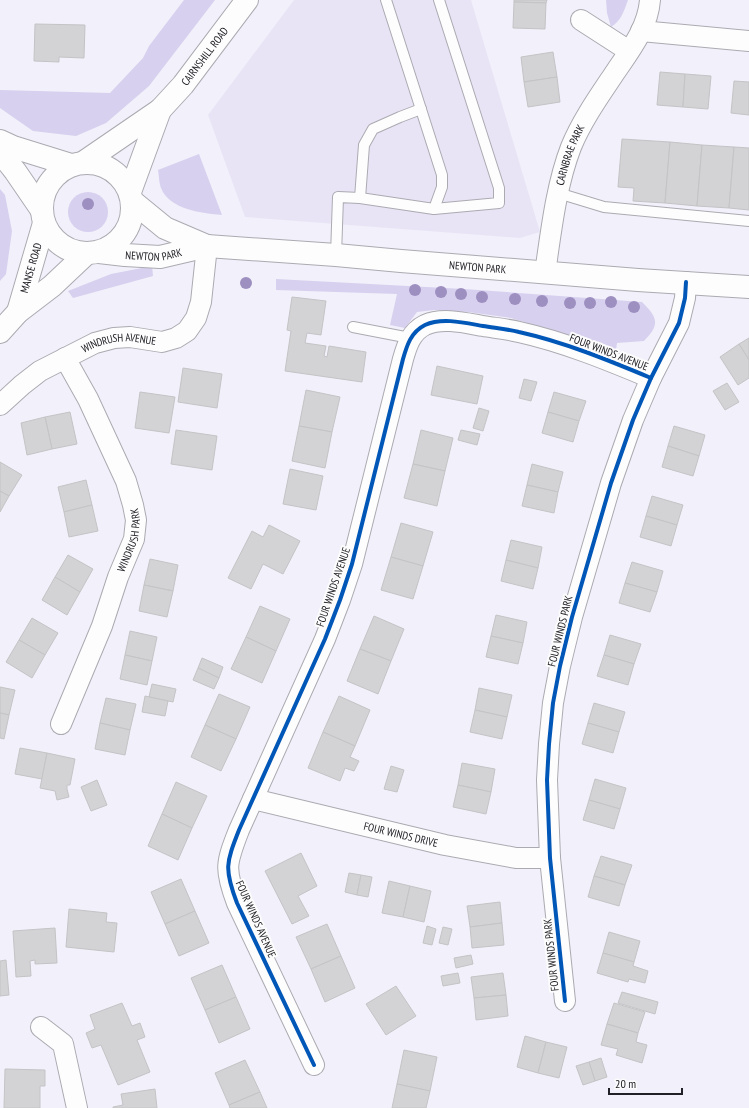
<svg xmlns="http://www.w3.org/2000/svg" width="749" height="1108" font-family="'PT Sans Narrow',sans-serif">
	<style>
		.built { fill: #e8e4f6 }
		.green { fill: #d7d0ef }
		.building { fill: #d3d3d5; stroke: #c4c4c6 }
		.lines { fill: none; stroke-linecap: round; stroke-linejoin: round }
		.service-casing { stroke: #acaab1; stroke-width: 12 }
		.minor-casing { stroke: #acaab1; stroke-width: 22 }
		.tertiary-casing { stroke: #acaab1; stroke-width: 24 }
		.service { stroke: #fdfdfe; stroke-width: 10 }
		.minor { stroke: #fdfdfe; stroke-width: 20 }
		.tertiary { stroke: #fdfdfe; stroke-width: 22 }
		.cycleway-casing { stroke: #fcfcfc; stroke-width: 6 }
		.cycleway { stroke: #0057b8; stroke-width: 4 }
		.tree { fill: #9e8fc1 }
		.labels { text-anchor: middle; stroke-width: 4; stroke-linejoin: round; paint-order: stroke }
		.street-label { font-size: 11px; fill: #212026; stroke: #fcfcfc }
	</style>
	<rect width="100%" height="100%" fill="#f2f0fa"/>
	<polygon class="built" points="294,0 471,0 540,232 520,238 245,217 208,115"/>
	<g class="green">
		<polygon points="184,0 215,0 149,86 106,123 76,136 33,131 0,108 0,90 110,93 143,58 149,46"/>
		<path d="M606 0H628C624 11 621 21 611 27L607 13Z"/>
		<path d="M199 154 222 215C202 213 170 210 161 188 159 183 159 175 158 170Z"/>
		<polygon points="0,189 5,195 12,231 6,274 0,281"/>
		<circle cx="88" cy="212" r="20"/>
		<polygon points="152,266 153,276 73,298 68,291 111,274"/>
		<path d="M276 279 464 289 642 302C657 317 661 324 644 341L617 343 616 350 511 318 468 312 434 310 417 312 405 328 390 325 397 294 276 290Z"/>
	</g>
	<g class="building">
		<polygon points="514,0 547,0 546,3 514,2"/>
		<polygon points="514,2 546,3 545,29 513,28"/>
		<polygon points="35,24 85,25 84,58 59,57 59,62 34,61"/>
		<polygon points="553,52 557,77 524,82 521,57"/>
		<polygon points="660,72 685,74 683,107 657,105"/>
		<polygon points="685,74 711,76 708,109 683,107"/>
		<polygon points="557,77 560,102 528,107 524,82"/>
		<polygon points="734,81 749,82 749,115 731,113"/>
		<polygon points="622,139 670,142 665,203 633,201 634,188 618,187"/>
		<polygon points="670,142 702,145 697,206 665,203"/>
		<polygon points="702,145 734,147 729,208 697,206"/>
		<polygon points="734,147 749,148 749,210 729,208"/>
		<polygon points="292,297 326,301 321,335 307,333 305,343 326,346 324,356 327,357 329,346 366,352 362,382 285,371 291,331 287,330"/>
		<polygon points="749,338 749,360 739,344"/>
		<polygon points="739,344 749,360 749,378 738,385 720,357"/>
		<polygon points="437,366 483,376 477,404 431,395"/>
		<polygon points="183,368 222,374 217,408 178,402"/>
		<polygon points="524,379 537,382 531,401 519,398"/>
		<polygon points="727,383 739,402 725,410 713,391"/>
		<polygon points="306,390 340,397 332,432 299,426"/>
		<polygon points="140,392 175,397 169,433 135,428"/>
		<polygon points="554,392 586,401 579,421 548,412"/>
		<polygon points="479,408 489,411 483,431 473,428"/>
		<polygon points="70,412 77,444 52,449 45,417"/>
		<polygon points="548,412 579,421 573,442 542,433"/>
		<polygon points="45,417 52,449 27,455 21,423"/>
		<polygon points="299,426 332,432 325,468 292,461"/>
		<polygon points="674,426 705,435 699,456 668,446"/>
		<polygon points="176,430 217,436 212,470 171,464"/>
		<polygon points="421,430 453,438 445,471 413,464"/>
		<polygon points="461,430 480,434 477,445 458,440"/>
		<polygon points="668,446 699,456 693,476 662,467"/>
		<polygon points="0,462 22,475 9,496 0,491"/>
		<polygon points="413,464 445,471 437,506 404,498"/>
		<polygon points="532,464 563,472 558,492 527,485"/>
		<polygon points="290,469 323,476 316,510 283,504"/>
		<polygon points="86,480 92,505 64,512 58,487"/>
		<polygon points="527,485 558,492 554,513 522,506"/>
		<polygon points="0,491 9,496 0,512"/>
		<polygon points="652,496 683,505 677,525 646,516"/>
		<polygon points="92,505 98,531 69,537 64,512"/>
		<polygon points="646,516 677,525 671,546 640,537"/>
		<polygon points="401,523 433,532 423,566 391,557"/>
		<polygon points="269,525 300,541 283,574 263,564 251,589 228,578 252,531 263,537"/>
		<polygon points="511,540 542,547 538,568 506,560"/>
		<polygon points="68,555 93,569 80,592 55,577"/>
		<polygon points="391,557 423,566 413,599 381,590"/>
		<polygon points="150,559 178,565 173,591 144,585"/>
		<polygon points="506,560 538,568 533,589 501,581"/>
		<polygon points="632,562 663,571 657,592 625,583"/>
		<polygon points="55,577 80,592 67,615 42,600"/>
		<polygon points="625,583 657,592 650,612 619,603"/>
		<polygon points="144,585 173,591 167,617 139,611"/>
		<polygon points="260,606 290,619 276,651 246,637"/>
		<polygon points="496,615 527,622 523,643 491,636"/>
		<polygon points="374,616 404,629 391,661 360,649"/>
		<polygon points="32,618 58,633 45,655 19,640"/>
		<polygon points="130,631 157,637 152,661 125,655"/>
		<polygon points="610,635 641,644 634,664 604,655"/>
		<polygon points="491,636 523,643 518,664 486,657"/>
		<polygon points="246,637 276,651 262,683 231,669"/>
		<polygon points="19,640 45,655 32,678 6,662"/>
		<polygon points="360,649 391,661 378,694 347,681"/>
		<polygon points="125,655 152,661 147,685 120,679"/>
		<polygon points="604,655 634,664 628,685 597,676"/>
		<polygon points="202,658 223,667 219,678 198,668"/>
		<polygon points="198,668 219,678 214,689 193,680"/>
		<polygon points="152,684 176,689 173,702 149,697"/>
		<polygon points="0,687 15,690 9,715 0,713"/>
		<polygon points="479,688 512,695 507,717 475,710"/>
		<polygon points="219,694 250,707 236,739 205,725"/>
		<polygon points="145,696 168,701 165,716 142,712"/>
		<polygon points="339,696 370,710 355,746 323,732"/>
		<polygon points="106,698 136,704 130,730 100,723"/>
		<polygon points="594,703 625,712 619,732 588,723"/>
		<polygon points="475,710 507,717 502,739 470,732"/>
		<polygon points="0,713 9,715 4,739 0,738"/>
		<polygon points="100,723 130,730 125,755 95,749"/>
		<polygon points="588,723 619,732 613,753 582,744"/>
		<polygon points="205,725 236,739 221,771 191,757"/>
		<polygon points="323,732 355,746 350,757 359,761 354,771 345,768 340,781 308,768"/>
		<polygon points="20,748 47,753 42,779 15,774"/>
		<polygon points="47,753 75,759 70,785 67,785 67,789 69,797 57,800 55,791 40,788"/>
		<polygon points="462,763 495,769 491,792 458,785"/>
		<polygon points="391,766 404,770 397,792 384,789"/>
		<polygon points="595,779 626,788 620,809 589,800"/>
		<polygon points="97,780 107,805 91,811 81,787"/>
		<polygon points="176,782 207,796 192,828 162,814"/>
		<polygon points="458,785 491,792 486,814 453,807"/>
		<polygon points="589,800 620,809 614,829 583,820"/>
		<polygon points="162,814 192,828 178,860 148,846"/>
		<polygon points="301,853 317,886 298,896 309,916 292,924 265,871"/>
		<polygon points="601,856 632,865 625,885 594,876"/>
		<polygon points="349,873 361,875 357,895 345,892"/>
		<polygon points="361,875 372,877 368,897 357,895"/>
		<polygon points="594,876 625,885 619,906 588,897"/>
		<polygon points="181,879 195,911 165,924 151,892"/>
		<polygon points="389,881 410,886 403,917 382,913"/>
		<polygon points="410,886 431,891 424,922 403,917"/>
		<polygon points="500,902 502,923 470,927 467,906"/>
		<polygon points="69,909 107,913 106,922 117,923 114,952 66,947"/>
		<polygon points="195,911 209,943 179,956 165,924"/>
		<polygon points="502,923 504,945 472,948 470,927"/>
		<polygon points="327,924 341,956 311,969 296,937"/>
		<polygon points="427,926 436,929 432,945 423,943"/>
		<polygon points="443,927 452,929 448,945 439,943"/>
		<polygon points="55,928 57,963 35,964 35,960 30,961 31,976 16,977 13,931"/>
		<polygon points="609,932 640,941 634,962 603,953"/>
		<polygon points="603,953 634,962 633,966 648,971 645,983 629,979 628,982 597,973"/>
		<polygon points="471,955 473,964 456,968 454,958"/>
		<polygon points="341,956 355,988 325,1002 311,969"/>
		<polygon points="6,960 9,995 0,996 0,961"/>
		<polygon points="222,965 236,997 205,1010 191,978"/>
		<polygon points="458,973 460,983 443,986 441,976"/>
		<polygon points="503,973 506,995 474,998 471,977"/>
		<polygon points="396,986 416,1016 386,1035 366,1004"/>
		<polygon points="622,992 658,1002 655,1014 618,1003"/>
		<polygon points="506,995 508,1016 476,1020 474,998"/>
		<polygon points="236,997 250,1029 219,1043 205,1010"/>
		<polygon points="122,1003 132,1026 140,1023 145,1037 137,1040 150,1072 118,1085 101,1045 92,1048 86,1033 95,1029 90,1015"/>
		<polygon points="614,1003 645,1012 638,1033 607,1024"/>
		<polygon points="607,1024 638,1033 636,1042 647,1045 642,1063 616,1055 618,1049 601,1045"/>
		<polygon points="525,1036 546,1042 538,1073 517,1067"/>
		<polygon points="546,1042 567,1047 559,1078 538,1073"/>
		<polygon points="404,1050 437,1057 430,1091 397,1084"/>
		<polygon points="601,1058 607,1077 595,1081 589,1062"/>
		<polygon points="245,1060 260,1092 229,1105 215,1073"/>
		<polygon points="589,1062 595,1081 583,1085 576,1066"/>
		<polygon points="5,1069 45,1070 45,1086 40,1086 40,1108 4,1108"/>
		<polygon points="397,1084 430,1091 426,1108 392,1108"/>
		<polygon points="155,1089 157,1108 113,1108 113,1107 123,1105 121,1094"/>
		<polygon points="260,1092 267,1108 230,1108 229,1105"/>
	</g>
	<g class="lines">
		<defs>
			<g id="service">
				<polyline points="386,0 442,175 442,187 434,209"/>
				<polyline points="558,193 604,207 749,221"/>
				<polyline points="360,198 364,145 373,129 400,117 421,109"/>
				<polyline points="336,255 338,197 360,198 434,209 499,203 499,188 439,0"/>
				<polyline points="353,327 410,338"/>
			</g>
			<g id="minor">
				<polyline points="581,20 629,51"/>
				<polyline points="641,31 749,41"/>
				<path id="s1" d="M545 273C551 232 556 186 571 147 582 120 600 95 616 71 631 49 648 27 650 0"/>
				<path id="s2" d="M0 405 22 385 40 371 95 343 114 338 130 337 162 342 176 338 187 331 196 318 201 302 207 246"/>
				<path id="s3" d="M61 724 102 626 118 577 134 539 136 520 133 505 126 481 88 399 65 358"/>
				<path id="s4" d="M253 799 445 845 516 858H550"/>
				<polyline points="565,1001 550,858 547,780 549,744 553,703 560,666 572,617 611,483 633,420 651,378 679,323 685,298 686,282"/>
				<polyline points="41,1027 63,1044 77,1108"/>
				<path d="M314 1065 237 903C224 869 226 863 239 830L325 639 340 600 352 564 403 359C407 345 411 332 425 325 442 317 466 323 483 326 495 328 507 329 519 332 564 342 608 360 651 378"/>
			</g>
			<g id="tertiary">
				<polyline points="0,141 13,147 71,165"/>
				<polyline points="0,152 15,171 41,209"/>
				<path id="s5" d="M84 162 160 110 183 85 247 0"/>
				<circle cx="87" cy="208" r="45"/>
				<polyline points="130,192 160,110"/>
				<polyline points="132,201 165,228 207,246"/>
				<path id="s6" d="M99 252 125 255 160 257 207 246 336 255 401 261 638 280 749 287"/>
				<path id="s7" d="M18 312 44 223"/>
				<polyline points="0,332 18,312 52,286 87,253"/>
			</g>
		</defs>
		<use href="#service" class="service-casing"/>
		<use href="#minor" class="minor-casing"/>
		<use href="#tertiary" class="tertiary-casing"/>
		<use href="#service" class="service"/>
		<use href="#minor" class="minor"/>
		<use href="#tertiary" class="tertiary"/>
		<defs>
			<g id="cycleway">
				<polyline points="565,1001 550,858 547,780 549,744 553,703 560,666 572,617 611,483 633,420 651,378 679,323 685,298 686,282"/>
				<path d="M314 1065 237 903C224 869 226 863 239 830L325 639 340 600 352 564 403 359C407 345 411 332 425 325 442 317 466 323 483 326 495 328 507 329 519 332 564 342 608 360 651 378"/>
			</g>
		</defs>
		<use href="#cycleway" class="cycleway-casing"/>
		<use href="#cycleway" class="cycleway"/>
	</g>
	<g class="tree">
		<circle cx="88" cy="204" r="6"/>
		<circle cx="246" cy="283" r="6"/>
		<circle cx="415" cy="290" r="6"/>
		<circle cx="441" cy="292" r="6"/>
		<circle cx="461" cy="294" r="6"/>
		<circle cx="482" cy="297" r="6"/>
		<circle cx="515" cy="299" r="6"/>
		<circle cx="542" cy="301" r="6"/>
		<circle cx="611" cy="302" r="6"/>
		<circle cx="570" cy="303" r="6"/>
		<circle cx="590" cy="303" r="6"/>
		<circle cx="634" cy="307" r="6"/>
	</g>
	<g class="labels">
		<g class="street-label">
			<text dy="4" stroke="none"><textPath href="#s5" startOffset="162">CAIRNSHILL ROAD</textPath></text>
			<text dy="4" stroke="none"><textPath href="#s1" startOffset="121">CARNBRAE PARK</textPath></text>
			<text dy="4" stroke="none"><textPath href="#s6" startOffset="55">NEWTON PARK</textPath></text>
			<text dy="4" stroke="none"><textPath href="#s6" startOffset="381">NEWTON PARK</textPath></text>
			<text dy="4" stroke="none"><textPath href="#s7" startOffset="46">MANSE ROAD</textPath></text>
			<text dy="4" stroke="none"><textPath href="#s2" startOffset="138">WINDRUSH AVENUE</textPath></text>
			<text transform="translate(609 352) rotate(21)" y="4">FOUR WINDS AVENUE</text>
			<text dy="4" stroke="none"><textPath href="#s3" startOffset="197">WINDRUSH PARK</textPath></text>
			<text transform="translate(333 587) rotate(-71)" y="4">FOUR WINDS AVENUE</text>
			<text transform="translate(560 631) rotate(-76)" y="4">FOUR WINDS PARK</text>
			<text dy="4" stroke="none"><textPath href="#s4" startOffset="152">FOUR WINDS DRIVE</textPath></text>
			<text transform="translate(256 919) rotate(66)" y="4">FOUR WINDS AVENUE</text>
			<text transform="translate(551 955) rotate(-96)" y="4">FOUR WINDS PARK</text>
		</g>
	</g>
	<path d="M609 1088v6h73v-6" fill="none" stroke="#212026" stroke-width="2"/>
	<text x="615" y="1088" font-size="12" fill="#212026" stroke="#fcfcfc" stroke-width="3" paint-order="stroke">20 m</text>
</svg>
